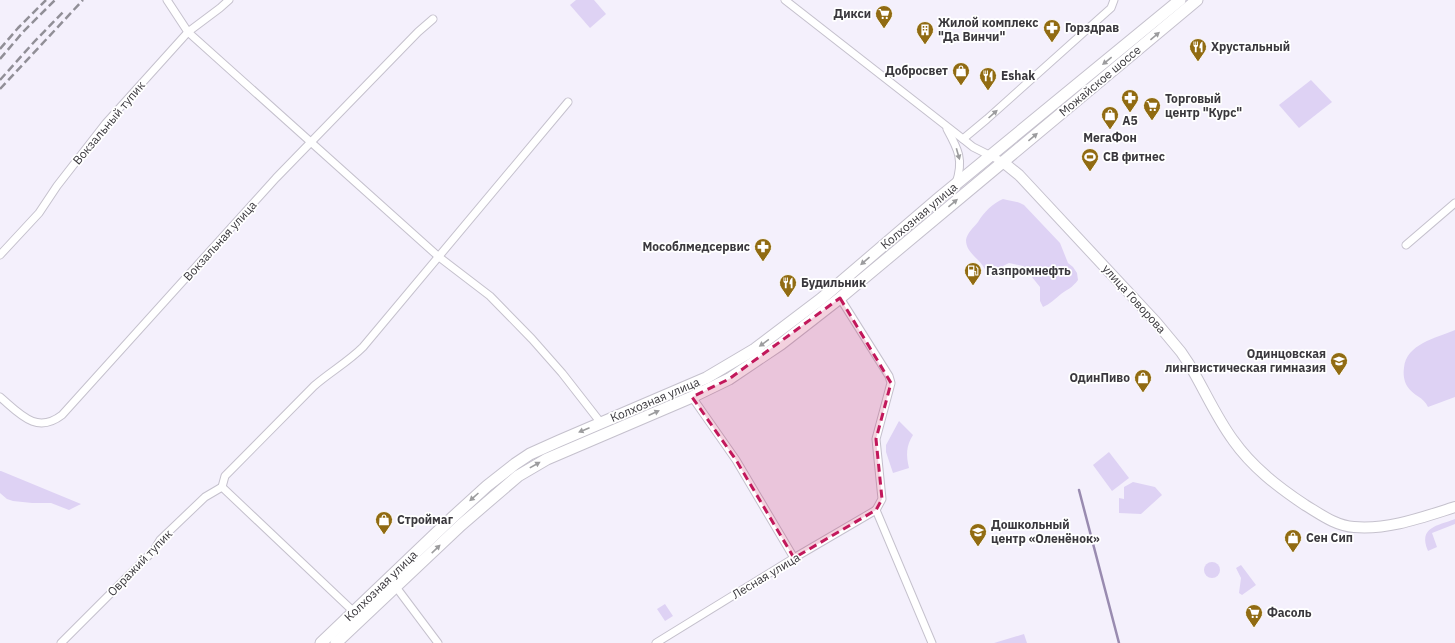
<svg xmlns="http://www.w3.org/2000/svg" width="1455" height="643" font-family="'IBM Plex Sans',sans-serif">
	<style>
		.green { fill: #ded2f4 }
		.lines { fill: none; stroke-linecap: round; stroke-linejoin: round }
		.stream { stroke: #998bb0; stroke-width: 2.5 }
		.street-casing { stroke: #c5c1cd; stroke-width: 9 }
		.secondary-casing { stroke: #c5c1cd; stroke-width: 12 }
		.primary-casing { stroke: #c5c1cd; stroke-width: 13 }
		.street { stroke: #fff; stroke-width: 7 }
		.secondary { stroke: #fff; stroke-width: 10 }
		.primary { stroke: #fff; stroke-width: 11 }
		.rail { stroke: #918f97; stroke-width: 2.5; stroke-dasharray: 8 4; stroke-linecap: butt }
		.oneway { fill: #9c9c9e }
		.marked { fill: #c2185b; fill-opacity: 0.2; stroke: #c2185b; stroke-width: 3; stroke-dasharray: 8 5; stroke-linejoin: round }
		.labels { text-anchor: middle; stroke-width: 3.5; stroke-linejoin: round; paint-order: stroke }
		.poi-label { font-size: 12px; font-weight: bold; fill: #3a383d; stroke: #fff; text-anchor: start }
		.street-label { font-size: 12px; fill: #3a383d; stroke: #fff }
	</style>
	<rect width="100%" height="100%" fill="#f4f0fc"/>
	<g class="green">
		<polygon points="576,0 594,0 606,14 590,28 570,5"/>
		<polygon points="1311,80 1332,102 1299,128 1279,105"/>
		<path d="M1003 199C1011 201 1017 201 1024 205L1060 243 1068 263 1073 267 1077 273 1078 280C1072 288 1068 289 1061 294 1055 299 1050 304 1043 307L1040 301V287L1023 266 1009 263 1003 266 1004 274 997 277 990 276C987 272 985 269 983 266 977 257 966 252 966 240 967 233 974 227 978 222 984 212 993 203 1003 199Z"/>
		<path d="M1455 330V397L1428 407C1424 397 1413 396 1407 386 1404 381 1403 374 1404 368 1406 344 1436 338 1455 330Z"/>
		<path d="M899 421 913 435C906 446 906 455 909 468L893 473 886 452V445Z"/>
		<polygon points="1109,452 1129,478 1112,491 1093,465"/>
		<polygon points="0,471 1,471 81,504 69,510 51,503 32,503 13,501 7,499 0,493"/>
		<polygon points="1133,482 1155,487 1162,495 1141,514 1119,513 1119,498 1124,499 1124,487"/>
		<path d="M1455 519V524L1432 533 1437 547 1428 551C1418 527 1437 526 1455 519Z"/>
		<circle cx="1212" cy="570" r="8"/>
		<polygon points="1241,565 1256,585 1242,595 1239,593 1241,578 1236,568"/>
		<polygon points="665,604 673,616 665,621 657,609"/>
		<polygon points="1024,634 1027,643 994,643"/>
	</g>
	<g class="lines">
		<polyline class="stream" points="1079,490 1119,643"/>
		<defs>
			<g id="street">
				<polyline points="167,0 188,32 439,257 490,296 532,339 562,373 601,423"/>
				<polyline points="785,0 963,139 973,147 1003,162"/>
				<path d="M947 129C958 149 964 160 956 183"/>
				<polyline points="963,139 987,119 1111,8 1114,0"/>
				<polyline points="1406,245 1455,203"/>
				<polyline points="0,255 39,213 57,186 106,123 188,32 220,8 229,0"/>
				<polyline points="840,298 889,376 891,383 876,439 882,499 876,510"/>
				<path d="M0 397C19 413 36 435 62 415L276 178 418 32 433 19"/>
				<polyline points="692,397 736,460 794,558"/>
				<path d="M222 487 225 476 314 386C330 372 348 362 363 347L568 102"/>
				<polyline points="222,487 354,612"/>
				<polyline points="876,510 932,643"/>
				<polyline points="396,587 438,643"/>
				<polyline points="61,643 154,550 160,540 205,497 222,487"/>
				<polyline points="656,643 794,558 876,510"/>
			</g>
			<path id="secondary" d="M1003 162 1019 175 1156 322 1181 352 1189 364C1204 389 1216 417 1233 440 1252 467 1278 487 1305 505 1320 514 1336 526 1354 527 1389 530 1423 517 1455 507"/>
			<g id="primary">
				<polyline points="321,643 453,517 487,486 515,464 530,454 559,441 706,378 755,349 821,299 939,198 1180,0"/>
				<polyline points="336,643 461,525 518,476 547,459 692,397 729,379 781,344 840,298 1197,0"/>
			</g>
		</defs>
		<use href="#street" class="street-casing"/>
		<use href="#secondary" class="secondary-casing"/>
		<use href="#primary" class="primary-casing"/>
		<use href="#street" class="street"/>
		<use href="#secondary" class="secondary"/>
		<use href="#primary" class="primary"/>
		<g class="rail">
			<polyline points="0,49 18,28 46,0"/>
			<polyline points="0,59 23,32 55,0"/>
			<polyline points="0,80 34,42 64,11"/>
			<polyline points="0,89 83,0"/>
		</g>
	</g>
	<defs><path id="oneway-solid" d="M-6-.8H1V-3.2L6.5 0L1 3.2V.8H-6Z"/></defs>
	<g class="oneway">
		<use href="#oneway-solid" transform="translate(1155 36) rotate(-40)"/>
		<use href="#oneway-solid" transform="translate(1107 61) rotate(141)"/>
		<use href="#oneway-solid" transform="translate(993 114) rotate(-42)"/>
		<use href="#oneway-solid" transform="translate(1033 137) rotate(-40)"/>
		<use href="#oneway-solid" transform="translate(958 154) rotate(74)"/>
		<use href="#oneway-solid" transform="translate(953 203) rotate(-40)"/>
		<use href="#oneway-solid" transform="translate(865 261) rotate(139)"/>
		<use href="#oneway-solid" transform="translate(764 343) rotate(144)"/>
		<use href="#oneway-solid" transform="translate(654 413) rotate(-24)"/>
		<use href="#oneway-solid" transform="translate(584 430) rotate(157)"/>
		<use href="#oneway-solid" transform="translate(535 465) rotate(-29)"/>
		<use href="#oneway-solid" transform="translate(474 497) rotate(138)"/>
		<use href="#oneway-solid" transform="translate(436 549) rotate(-44)"/>
	</g>
	<path class="marked" d="M840 298 891 383 876 439 882 499 876 510 794 558 736 460 692 397 729 379Z"/>
	<defs>
		<symbol id="supermarket-pin" viewBox="-11 -11 22 30"><path d="M0 17L-7.5 6A9.5 9.5 0 1 1 7.5 6Z" fill="#916b12" stroke="#fff"/><path d="M-6-5.5h2.5l.6 2H6L4.5 2H-2.5L-4.4-4H-6ZM-1.5 3.2a1.3 1.3 0 1 0 .1 0ZM3 3.2a1.3 1.3 0 1 0 .1 0Z" fill="#fff"/></symbol>
		<symbol id="pharmacy-pin" viewBox="-11 -11 22 30"><path d="M0 17L-7.5 6A9.5 9.5 0 1 1 7.5 6Z" fill="#916b12" stroke="#fff"/><path d="M-2-6h4v4h4v4h-4v4h-4v-4h-4v-4h4Z" fill="#fff"/></symbol>
		<symbol id="building-pin" viewBox="-11 -11 22 30"><path d="M0 17L-7.5 6A9.5 9.5 0 1 1 7.5 6Z" fill="#916b12" stroke="#fff"/><path d="M-4-6H4V6H1V3H-1V6H-4ZM-2.5-4.3h1.7v1.8h-1.7ZM.8-4.3h1.7v1.8H.8ZM-2.5-1h1.7V.8h-1.7ZM.8-1h1.7V.8H.8Z" fill="#fff"/></symbol>
		<symbol id="restaurant-pin" viewBox="-11 -11 22 30"><path d="M0 17L-7.5 6A9.5 9.5 0 1 1 7.5 6Z" fill="#916b12" stroke="#fff"/><path d="M-5-6h1v4h1v-4h1v4h1v-4h1v5L-1.5 .5V6h-2V.5L-5-1ZM5-6V6H3V1.5H1.5Q1.5-4 5-6Z" fill="#fff"/></symbol>
		<symbol id="shop-pin" viewBox="-11 -11 22 30"><path d="M0 17L-7.5 6A9.5 9.5 0 1 1 7.5 6Z" fill="#916b12" stroke="#fff"/><path d="M-5-2.5h2.3a2.7 3.5 0 0 1 5.4 0H5L5.5 6h-11ZM-1.5-2.5h3a1.5 2.3 0 0 0-3 0Z" fill="#fff"/></symbol>
		<symbol id="stadium-pin" viewBox="-11 -11 22 30"><path d="M0 17L-7.5 6A9.5 9.5 0 1 1 7.5 6Z" fill="#916b12" stroke="#fff"/><path d="M0-5a6.5 5 0 1 0 0 10a6.5 5 0 1 0 0-10ZM-3.5-1.8h7v3.6h-7Z" fill="#fff"/></symbol>
		<symbol id="fuel-pin" viewBox="-11 -11 22 30"><path d="M0 17L-7.5 6A9.5 9.5 0 1 1 7.5 6Z" fill="#916b12" stroke="#fff"/><path d="M-5.5-6h7V0h2V4h1.3V-2.5L3-4.5l.8-.8L6-3V5H2.5V1h-1V6h-7ZM-4.2-4.7v3.2H.2V-4.7Z" fill="#fff"/></symbol>
		<symbol id="school-pin" viewBox="-11 -11 22 30"><path d="M0 17L-7.5 6A9.5 9.5 0 1 1 7.5 6Z" fill="#916b12" stroke="#fff"/><path d="M0-5L7-2L0 1L-7-2ZM-4 1L0 2.5L4 1V4Q0 6-4 4Z" fill="#fff"/></symbol>
	</defs>
	<g fill-rule="evenodd">
		<use href="#supermarket-pin" x="874" y="4" width="20" height="27"/>
		<use href="#pharmacy-pin" x="1042" y="18" width="20" height="27"/>
		<use href="#building-pin" x="915" y="20" width="20" height="27"/>
		<use href="#restaurant-pin" x="1188" y="37" width="20" height="27"/>
		<use href="#shop-pin" x="951" y="61" width="20" height="27"/>
		<use href="#restaurant-pin" x="978" y="66" width="20" height="27"/>
		<use href="#pharmacy-pin" x="1120" y="88" width="20" height="27"/>
		<use href="#supermarket-pin" x="1142" y="96" width="20" height="27"/>
		<use href="#shop-pin" x="1100" y="105" width="20" height="27"/>
		<use href="#stadium-pin" x="1080" y="147" width="20" height="27"/>
		<use href="#pharmacy-pin" x="753" y="237" width="20" height="27"/>
		<use href="#fuel-pin" x="963" y="261" width="20" height="27"/>
		<use href="#restaurant-pin" x="778" y="273" width="20" height="27"/>
		<use href="#school-pin" x="1329" y="351" width="20" height="27"/>
		<use href="#shop-pin" x="1133" y="368" width="20" height="27"/>
		<use href="#shop-pin" x="374" y="510" width="20" height="27"/>
		<use href="#school-pin" x="968" y="522" width="20" height="27"/>
		<use href="#shop-pin" x="1283" y="528" width="20" height="27"/>
		<use href="#supermarket-pin" x="1244" y="603" width="20" height="27"/>
	</g>
	<g class="labels">
		<g class="poi-label">
			<text x="871" y="18" text-anchor="end">Дикси</text>
			<text x="938" y="27">Жилой комплекс<tspan x="938" dy="14">"Да Винчи"</tspan></text>
			<text x="1065" y="32">Горздрав</text>
			<text x="1211" y="51">Хрустальный</text>
			<text x="948" y="75" text-anchor="end">Добросвет</text>
			<text x="1001" y="80">Eshak</text>
			<text x="1165" y="103">Торговый<tspan x="1165" dy="14">центр "Курс"</tspan></text>
			<text x="1130" y="125" text-anchor="middle">А5</text>
			<text x="1110" y="142" text-anchor="middle">МегаФон</text>
			<text x="1103" y="161">СВ фитнес</text>
			<text x="750" y="251" text-anchor="end">Мособлмедсервис</text>
			<text x="986" y="275">Газпромнефть</text>
			<text x="801" y="287">Будильник</text>
			<text x="1326" y="358" text-anchor="end">Одинцовская<tspan x="1326" dy="14">лингвистическая гимназия</tspan></text>
			<text x="1130" y="382" text-anchor="end">ОдинПиво</text>
			<text x="397" y="524">Строймаг</text>
			<text x="991" y="529">Дошкольный<tspan x="991" dy="14">центр «Оленёнок»</tspan></text>
			<text x="1306" y="542">Сен Сип</text>
			<text x="1267" y="617">Фасоль</text>
		</g>
		<g class="street-label">
			<text transform="translate(1100 81) rotate(-40)" y="4">Можайское шоссе</text>
			<text transform="translate(109 123) rotate(-50)" y="4">Вокзальный тупик</text>
			<text transform="translate(919 216) rotate(-40)" y="4">Колхозная улица</text>
			<text transform="translate(220 241) rotate(-48)" y="4">Вокзальная улица</text>
			<text transform="translate(1134 299) rotate(48)" y="4">улица Говорова</text>
			<text transform="translate(655 400) rotate(-23)" y="4">Колхозная улица</text>
			<text transform="translate(140 563) rotate(-46)" y="4">Овражий тупик</text>
			<text transform="translate(766 576) rotate(-31)" y="4">Лесная улица</text>
			<text transform="translate(381 586) rotate(-44)" y="4">Колхозная улица</text>
		</g>
	</g>
</svg>
